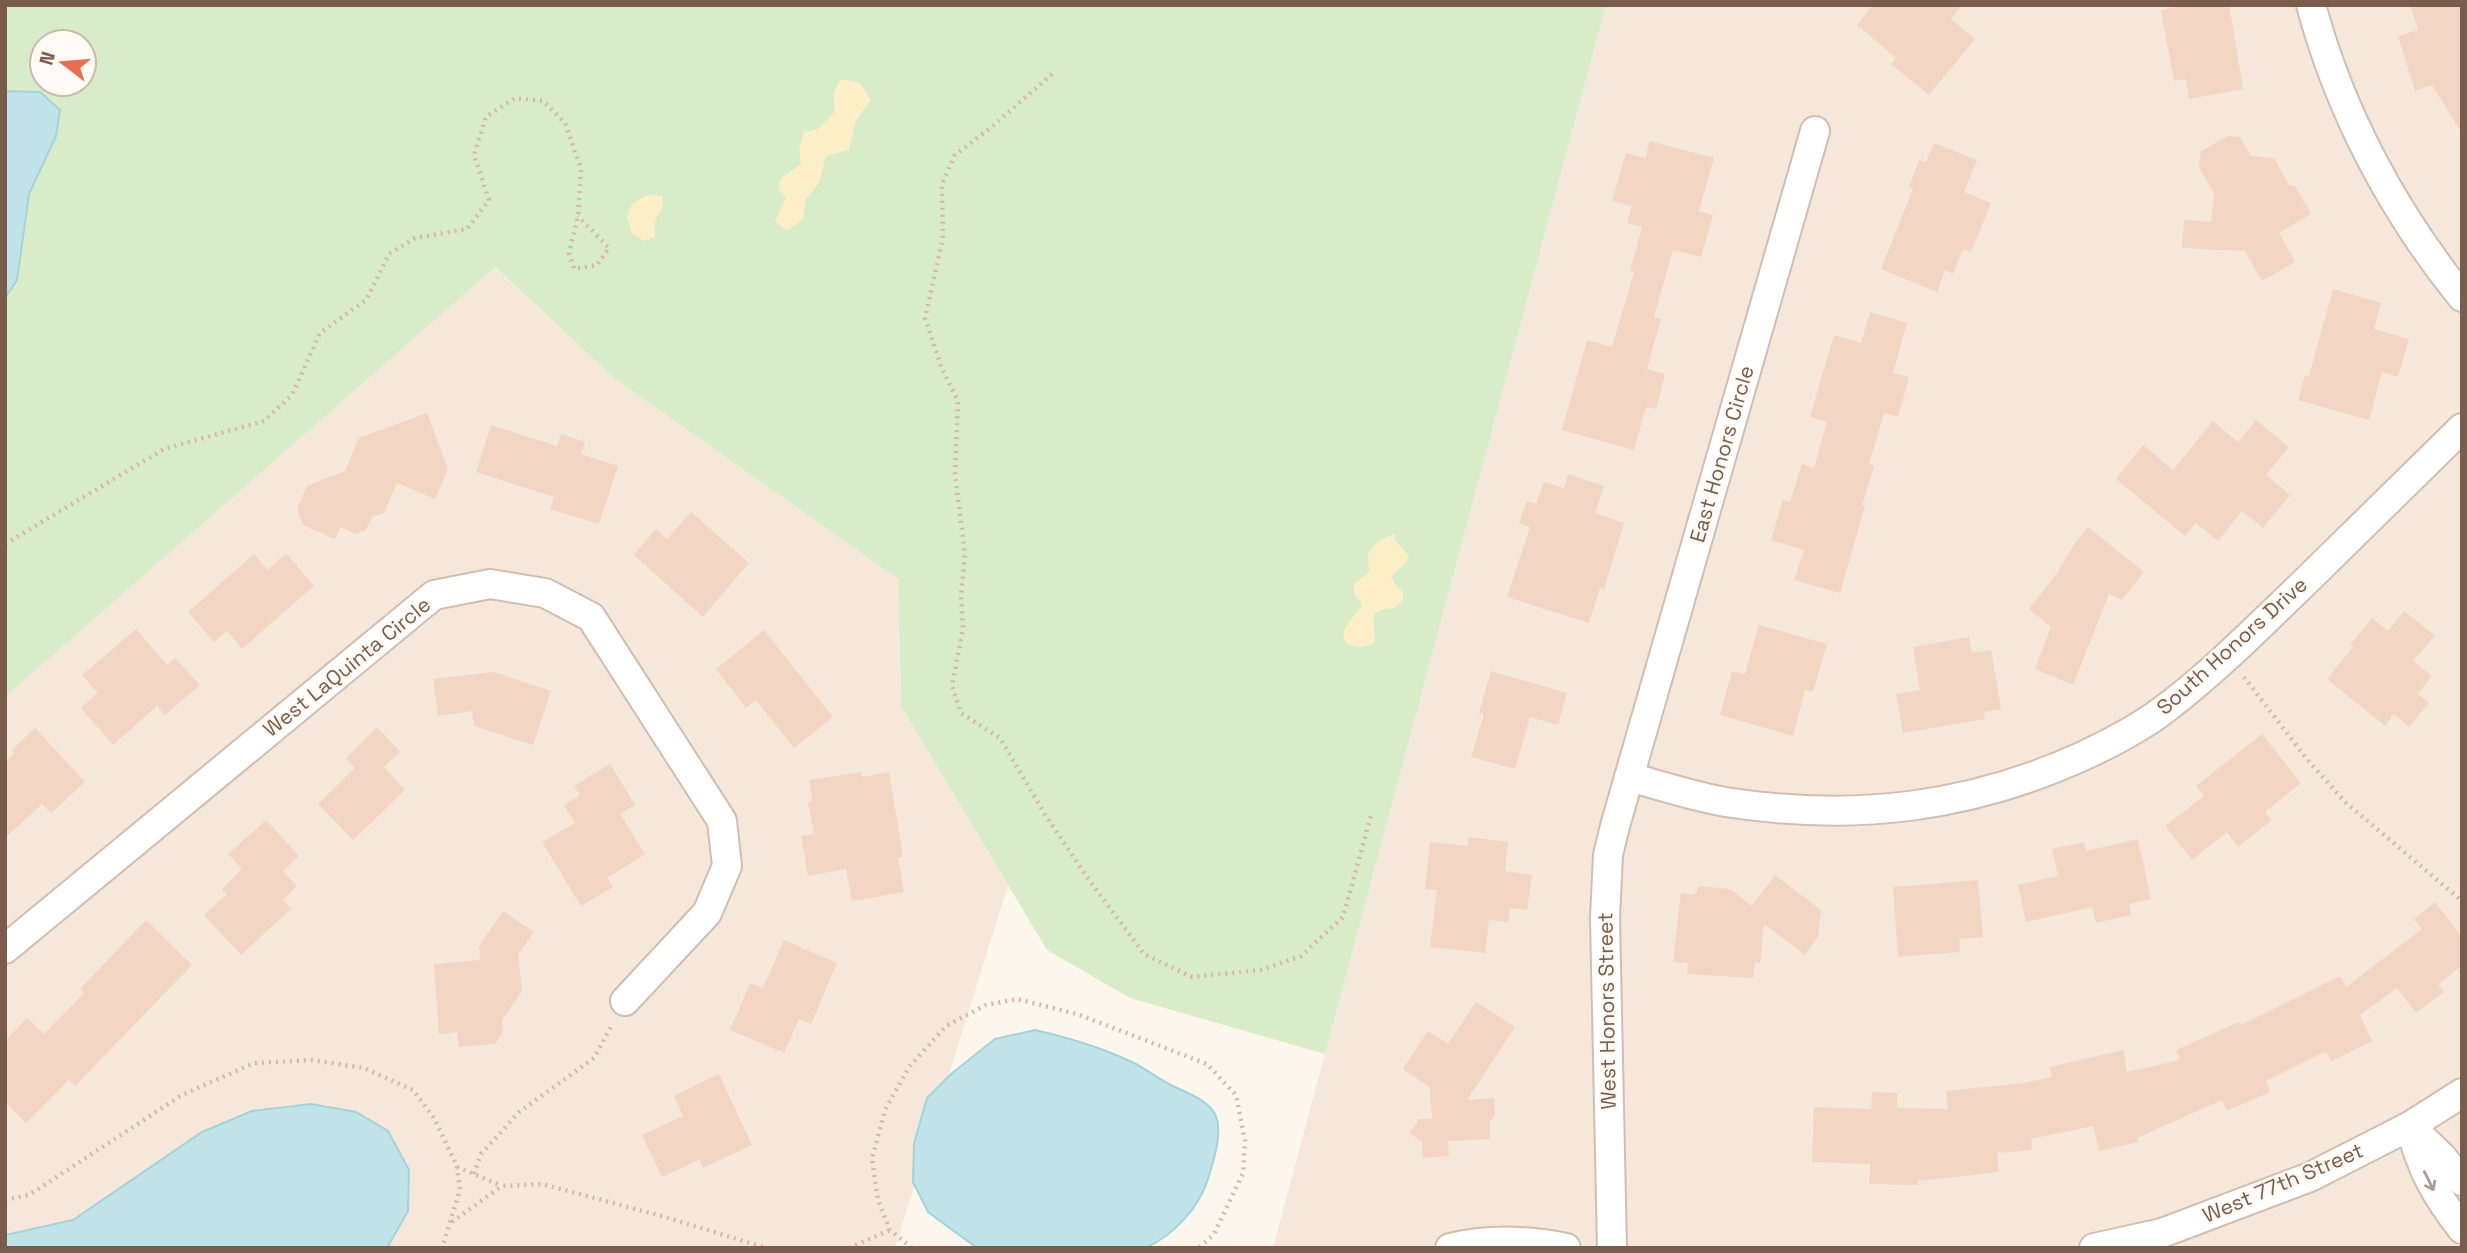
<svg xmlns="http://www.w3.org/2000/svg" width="2467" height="1253" font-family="'Space Grotesk',sans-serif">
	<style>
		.residential { fill: #f5e8da }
		.green { fill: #d8ecc9; fill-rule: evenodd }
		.sand { fill: #fcefc7 }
		.water { fill: #bfe3e8; stroke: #a5d3da; stroke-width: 2 }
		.building { fill: #f3d5c3 }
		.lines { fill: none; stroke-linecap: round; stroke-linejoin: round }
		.minor-casing { stroke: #d1beb0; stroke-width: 32 }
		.path { stroke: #d9b8a5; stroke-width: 4.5; stroke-dasharray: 2 5; stroke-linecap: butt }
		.minor { stroke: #fff; stroke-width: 28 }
		.oneway { stroke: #af9d94 }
		.labels { text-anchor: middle; stroke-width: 5; stroke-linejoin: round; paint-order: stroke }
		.street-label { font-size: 21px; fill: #7a5c4d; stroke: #fffaf3 }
	</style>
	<rect width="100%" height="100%" fill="#fdf6ec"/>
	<g class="residential">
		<polygon points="1606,5 2462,5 2462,1248 1273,1248"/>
		<polygon points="494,267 614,378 898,579 901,706 1008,885 895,1248 5,1248 5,697"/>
	</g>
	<path class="green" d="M5 5H1606L1325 1054 1130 998 1047 950 901 706 898 579 614 378 495 267 5 697ZM42 42H84V84H42Z"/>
	<g class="sand">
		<polygon points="841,79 860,83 871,100 856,120 849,150 826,156 819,183 806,199 803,219 787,231 775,221 786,197 779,190 780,179 801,164 799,149 804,132 818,129 835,112 833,94"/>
		<polygon points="649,194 662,197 663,208 655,220 655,237 644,241 632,234 627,218 632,204"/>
		<path d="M1395 534V540L1409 556 1406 563 1391 577 1396 585 1403 592V600L1395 608 1383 609 1375 613C1371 624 1377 631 1374 642 1368 646 1360 649 1353 646 1329 635 1358 615 1362 605L1354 594V584L1369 572C1370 567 1367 560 1368 555 1370 546 1388 535 1395 534Z"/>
	</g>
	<g class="water">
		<polygon points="5,91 40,92 60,110 56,136 29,194 17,280 5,298"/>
		<path d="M1035 1030C1070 1038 1104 1048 1136 1064 1149 1071 1160 1080 1173 1086 1187 1093 1209 1100 1216 1116 1223 1134 1213 1162 1208 1179 1199 1208 1173 1236 1145 1248H977L928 1212 913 1182 914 1144 927 1098 951 1074 995 1039Z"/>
		<polygon points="311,1104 356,1112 388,1131 409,1170 408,1211 387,1248 5,1248 5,1235 73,1220 202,1132 252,1111"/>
	</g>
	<g class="building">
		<polygon points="1873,5 1962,5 1951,19 1975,39 1929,95 1891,64 1896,58 1857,25"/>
		<polygon points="2176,5 2229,5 2243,89 2189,99 2186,79 2174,81 2161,10 2176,7"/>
		<polygon points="2410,5 2462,5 2462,133 2432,85 2415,91 2398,36 2418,30"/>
		<polygon points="2228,136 2240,137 2251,156 2274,158 2289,185 2295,186 2311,214 2279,233 2295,262 2262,281 2245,251 2182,248 2184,220 2211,222 2214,193 2199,168 2201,151"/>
		<polygon points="1650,141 1714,158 1699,211 1713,215 1701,257 1673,250 1654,317 1661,319 1647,369 1665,374 1656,409 1646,407 1634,450 1562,430 1587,340 1612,347 1634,272 1630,271 1642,227 1627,223 1632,206 1612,201 1626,153 1645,158"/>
		<polygon points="1934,143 1977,160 1964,192 1991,203 1971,252 1963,249 1953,274 1945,270 1937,292 1881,269 1913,189 1909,187 1919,160 1926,162"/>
		<polygon points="2333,289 2381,303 2374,329 2409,339 2398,377 2382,372 2369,420 2298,400 2305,375 2309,376"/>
		<polygon points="1870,312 1907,323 1893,373 1909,377 1898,417 1884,413 1869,464 1874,466 1862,506 1865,506 1840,593 1794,580 1804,550 1771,540 1783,500 1790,502 1802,464 1814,468 1827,422 1810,417 1834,335 1861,343"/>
		<polygon points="427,413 448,469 435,499 397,483 384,513 372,517 366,530 356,534 341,527 335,539 303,525 297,509 307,486 345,471 359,438"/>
		<polygon points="2256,420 2289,447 2266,475 2290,495 2263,528 2242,511 2218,541 2196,523 2185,536 2116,479 2143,445 2173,470 2213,421 2238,442"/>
		<polygon points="491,425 557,446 561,434 585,442 581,454 618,466 599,524 550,509 554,497 476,472"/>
		<polygon points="1568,474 1604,486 1595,513 1624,523 1604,589 1600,588 1589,623 1507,597 1530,527 1519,523 1527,501 1536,504 1544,482 1564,488"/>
		<polygon points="691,512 749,563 703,617 634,555 656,529 667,539"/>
		<polygon points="2088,527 2144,572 2122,600 2109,594 2073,685 2035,669 2051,627 2029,609 2057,573 2075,543"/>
		<polygon points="286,553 314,586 242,649 227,631 214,642 188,612 254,554 268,570"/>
		<polygon points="2404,611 2435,636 2413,661 2432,676 2418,694 2429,703 2409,727 2394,714 2385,726 2327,679 2353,647 2350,645 2372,618 2388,631"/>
		<polygon points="1759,625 1827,644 1813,692 1805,690 1793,736 1720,715 1732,671 1745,674"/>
		<polygon points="136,629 167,665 175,658 200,685 165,715 157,706 113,745 81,708 98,693 82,675"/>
		<polygon points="764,630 833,717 794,748 756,700 746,708 716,669"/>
		<polygon points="1969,637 1972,653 1991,650 2001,709 1984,712 1985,719 1903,733 1896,694 1920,690 1913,647"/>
		<polygon points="1491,671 1567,693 1558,725 1530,717 1515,769 1471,757 1484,714 1479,713"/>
		<polygon points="494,672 551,691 533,745 474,726 472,711 438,716 433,679"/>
		<polygon points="377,727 400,752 384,767 405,790 353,840 318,804 355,768 346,758"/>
		<polygon points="35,728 85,782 51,813 42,804 5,838 5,762 15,753 12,750"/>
		<polygon points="2262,734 2301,783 2265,812 2272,820 2238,847 2227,832 2192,860 2165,826 2204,796 2196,786"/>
		<polygon points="610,764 635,805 620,814 645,854 607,878 613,887 581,906 542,842 575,823 564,805 580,795 574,786"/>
		<polygon points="861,772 862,777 889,772 903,857 898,858 904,892 852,901 846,869 808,876 801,836 814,834 808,802 812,801 809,780"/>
		<polygon points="266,820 299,856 283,871 297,886 283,900 291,909 241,955 204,915 227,894 222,889 242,869 228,854"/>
		<polygon points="1469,837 1508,842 1505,871 1532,875 1527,910 1510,908 1508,922 1489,920 1485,953 1430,947 1437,890 1425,889 1430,842 1467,846"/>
		<polygon points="2138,839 2151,899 2129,904 2131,915 2096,923 2092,907 2026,922 2018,885 2058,876 2052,849 2084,842 2086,851"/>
		<polygon points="1775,875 1821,910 1818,937 1805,955 1764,924 1760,963 1755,962 1753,978 1687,974 1688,963 1673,962 1681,893 1693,895 1700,886 1730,889 1752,906"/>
		<polygon points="1978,880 1983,937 1959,939 1960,952 1898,957 1893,887"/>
		<polygon points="2435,902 2462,937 2462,966 2438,984 2444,992 2416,1013 2397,988 2360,1015 2372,1041 2331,1061 2326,1051 2266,1081 2270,1092 2227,1111 2222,1100 2137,1138 2138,1142 2099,1151 2093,1126 2031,1139 2032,1150 1997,1153 1999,1172 1918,1181 1918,1185 1869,1184 1870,1164 1812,1162 1814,1107 1871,1109 1872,1092 1897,1093 1897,1108 1948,1109 1946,1091 2024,1083 2052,1077 2050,1067 2123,1050 2127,1072 2180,1060 2176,1050 2239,1022 2241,1025 2340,976 2346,987 2422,929 2414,919"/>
		<polygon points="503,911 534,932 518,955 522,991 502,1020 503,1032 495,1044 459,1047 457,1032 439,1034 434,964 480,960 479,946"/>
		<polygon points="146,920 192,965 75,1086 69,1080 26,1123 5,1102 5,1041 27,1018 44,1034 84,993 80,989"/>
		<polygon points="784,940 837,963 811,1024 799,1019 784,1053 730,1030 750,983 763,988"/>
		<polygon points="1476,1002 1515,1027 1467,1100 1494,1098 1495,1114 1490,1122 1490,1139 1448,1141 1449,1156 1423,1158 1422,1142 1410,1133 1419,1119 1432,1119 1430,1087 1403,1069 1428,1031 1448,1044"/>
		<polygon points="719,1074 752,1145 703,1168 699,1160 662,1177 642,1135 683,1116 674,1096"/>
	</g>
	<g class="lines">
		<defs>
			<g id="minor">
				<path d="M2311 5C2340 112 2393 212 2462 297"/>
				<path d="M1629 777C1663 786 1697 798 1732 803 1855 821 1969 808 2083 756 2113 742 2144 726 2170 705 2217 669 2260 625 2303 584 2356 532 2409 480 2462 428"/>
				<polyline points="5,949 434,595 490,584 545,593 591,617 722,821 727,866 707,913 625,1001"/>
				<path d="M2410 1126C2422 1170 2434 1193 2462 1229"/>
				<polyline points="2411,1127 2441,1156 2462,1181"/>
				<path d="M1450 1248C1489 1238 1527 1240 1566 1248"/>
				<polyline points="1612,1248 1605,918 1608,855 1615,826 1815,131"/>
				<polyline points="2094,1248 2162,1233 2310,1177 2410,1126 2462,1093"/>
			</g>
		</defs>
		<use href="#minor" class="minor-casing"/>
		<g class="path">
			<polyline points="1052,74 994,125 955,155 942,184 943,238 925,318 942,369 958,401 955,474 965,554 961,596 963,628 952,686 961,713 1000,738 1046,816 1089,880 1144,954 1192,977 1261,970 1301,956 1343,917 1372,812"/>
			<polyline points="5,544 164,449 264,421 292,395 320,333 366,300 389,254 415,238 467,229 489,200 474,155 486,117 515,98 543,101 565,123 581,169 578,216 569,253 574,269 597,265 609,248 578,216"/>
			<polyline points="2244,677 2306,758 2345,802 2462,901"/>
			<polyline points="457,1167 502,1186"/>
			<polyline points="474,1174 481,1154 519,1112 594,1058 613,1023"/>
			<polyline points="5,1200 29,1195 182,1095 254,1063 312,1060 364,1068 413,1090 434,1118 457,1166 460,1190 442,1248"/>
			<polyline points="452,1222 502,1186 542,1184 665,1217 766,1248"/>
			<polyline points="849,1248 890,1230"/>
			<polyline points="912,1248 890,1230 878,1200 872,1159 885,1110 909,1067 946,1026 986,1005 1017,999 1077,1014 1207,1064 1236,1095 1245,1141 1243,1173 1214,1234 1199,1248"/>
		</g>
		<use href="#minor" class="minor"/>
	</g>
	<defs><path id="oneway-shaft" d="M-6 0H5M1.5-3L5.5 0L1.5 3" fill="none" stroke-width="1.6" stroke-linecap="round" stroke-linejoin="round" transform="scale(1.75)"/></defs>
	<use class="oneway" href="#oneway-shaft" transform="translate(2429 1181) rotate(64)"/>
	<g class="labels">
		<g class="street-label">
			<text transform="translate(1722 454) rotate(-74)" y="7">East Honors Circle</text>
			<text transform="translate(2232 646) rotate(-42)" y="7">South Honors Drive</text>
			<text transform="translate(347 667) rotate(-39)" y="7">West LaQuinta Circle</text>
			<text transform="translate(1607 1011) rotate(-91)" y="7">West Honors Street</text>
			<text transform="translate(2283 1183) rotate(-23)" y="7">West 77th Street</text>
		</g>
	</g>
	<rect width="2467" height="1253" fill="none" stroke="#7a5c4d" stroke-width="14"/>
	<g transform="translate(63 63) rotate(286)"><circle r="33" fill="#fffaf3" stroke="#cabbb1" stroke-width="2"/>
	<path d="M0-5L12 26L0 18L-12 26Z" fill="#e76f51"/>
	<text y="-10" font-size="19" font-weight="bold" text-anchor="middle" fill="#7a5c4d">N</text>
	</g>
</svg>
